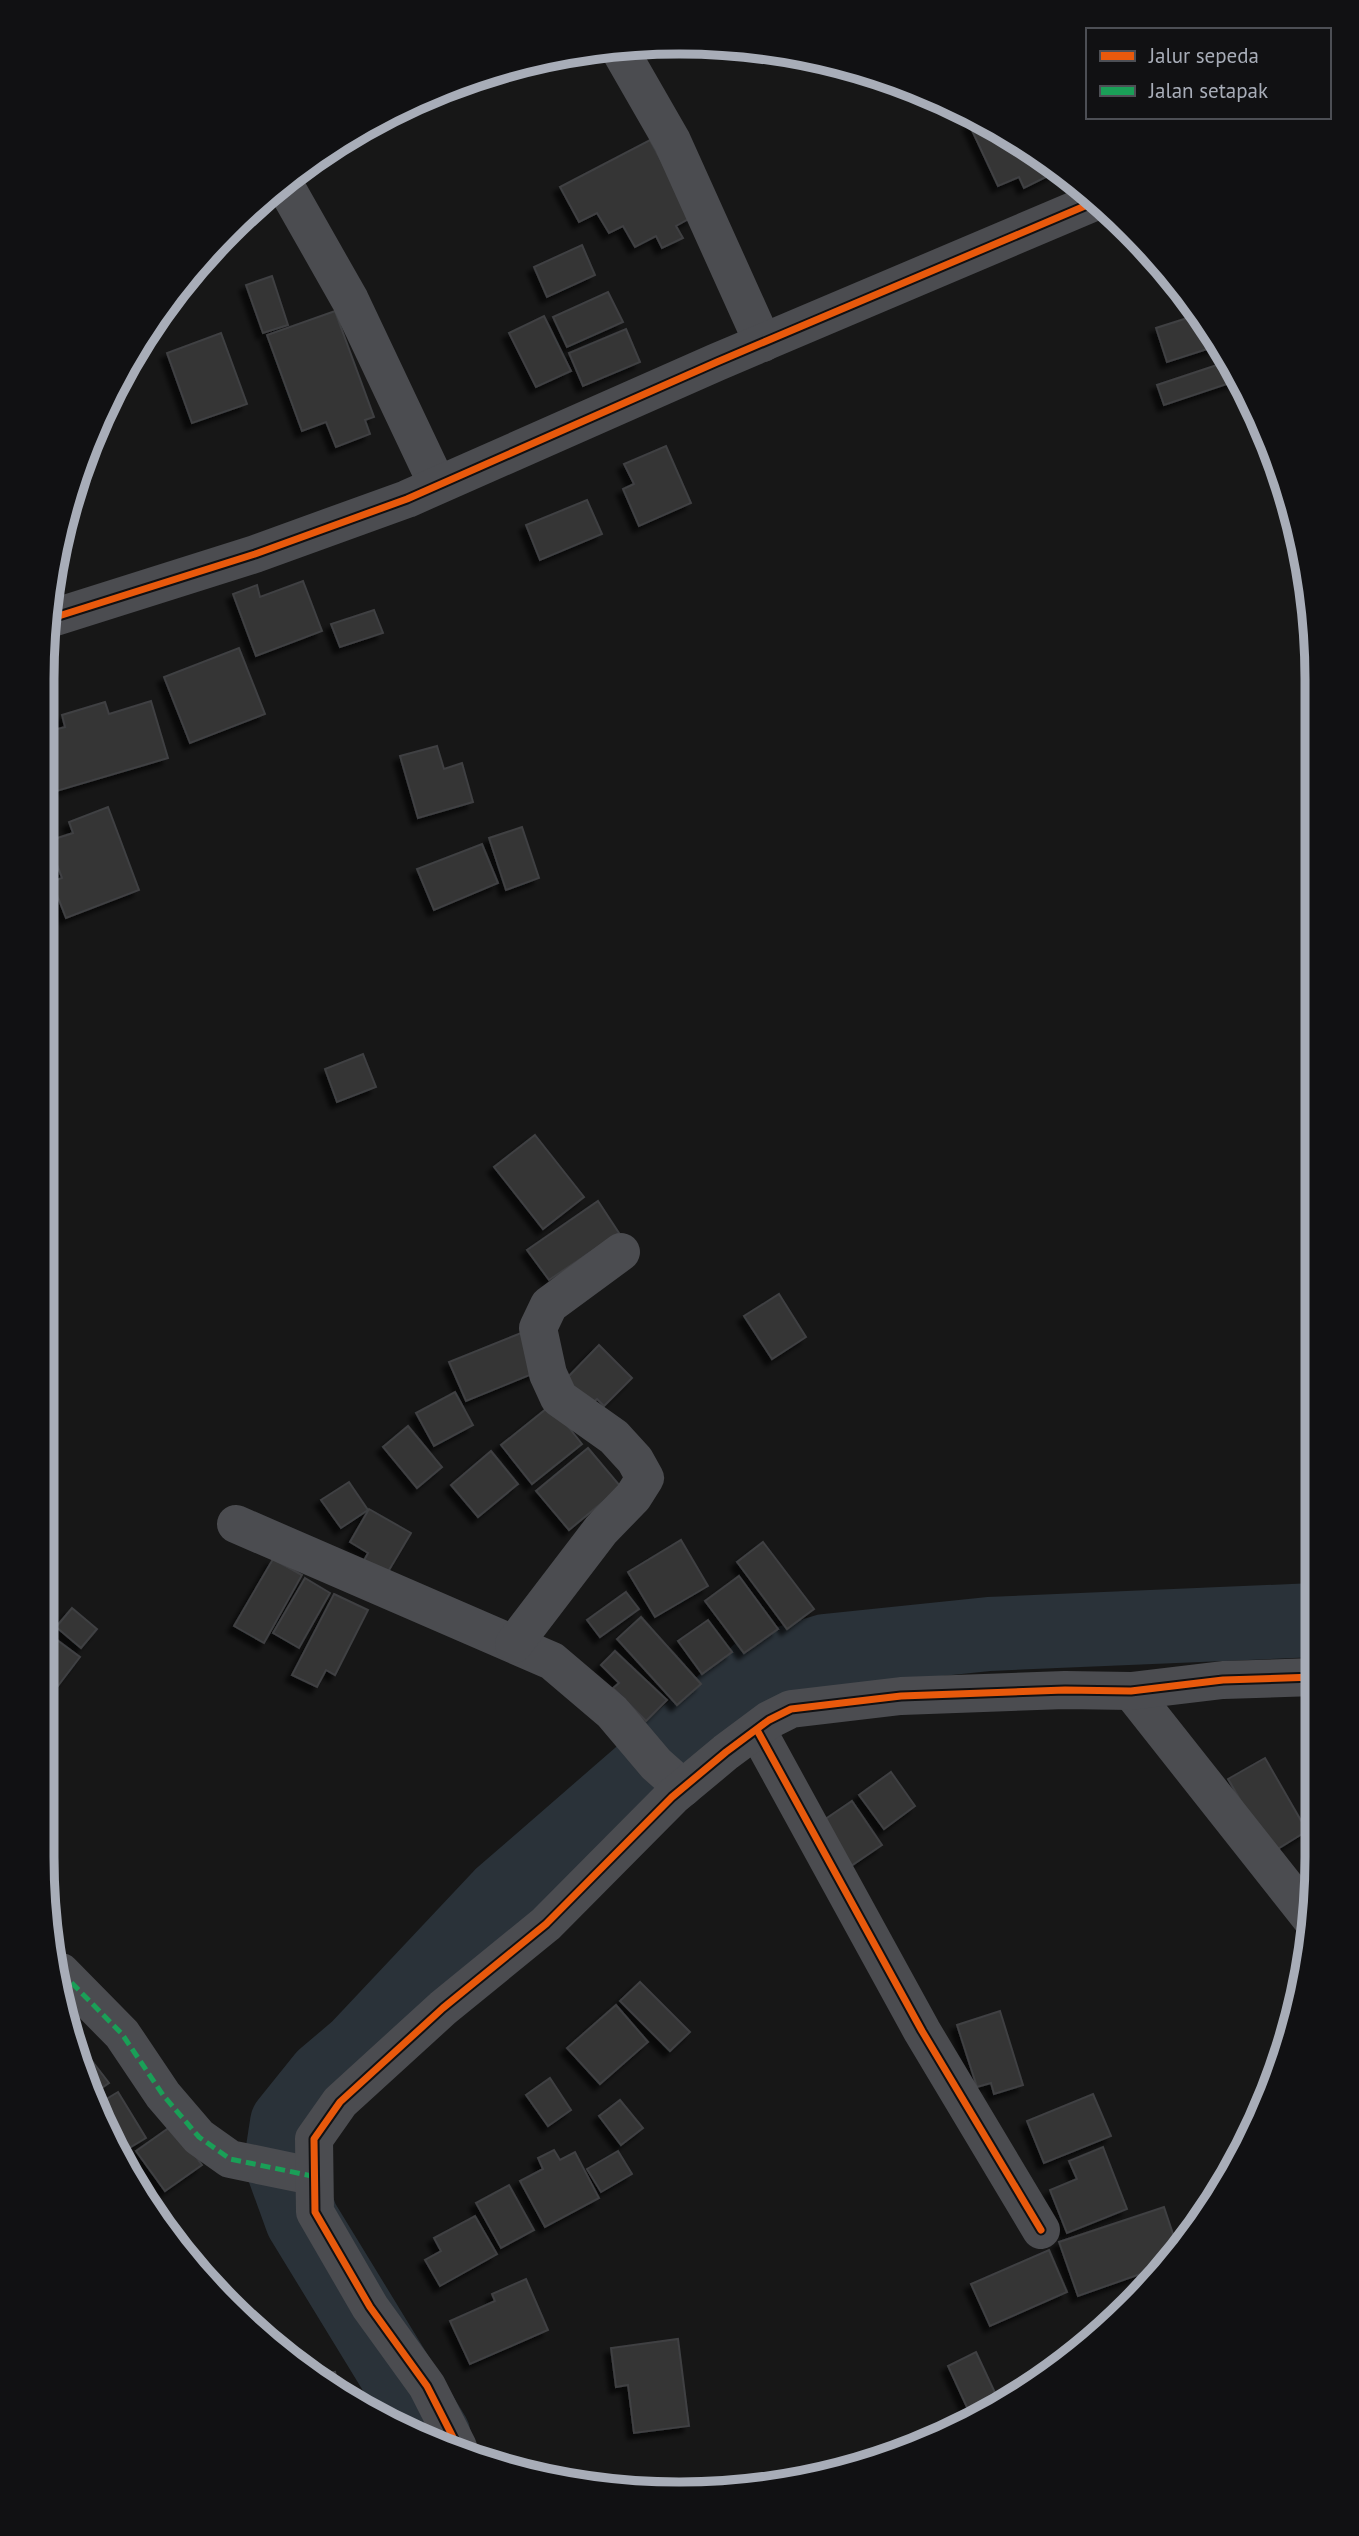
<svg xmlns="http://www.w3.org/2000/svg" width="1359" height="2536" font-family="'PT Sans',sans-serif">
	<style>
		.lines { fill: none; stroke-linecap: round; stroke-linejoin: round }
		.river { stroke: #2a3239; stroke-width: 74 }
		.building { fill: #353536; stroke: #3f4043; stroke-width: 2; filter: url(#shadow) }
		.minor { stroke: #4b4c50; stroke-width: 38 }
		.tertiary { stroke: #4b4c50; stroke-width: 38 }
		.quiet { stroke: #1a9f57; stroke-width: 5; stroke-dasharray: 10 5; stroke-linecap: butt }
		.cycleway-casing { stroke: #111113; stroke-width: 11 }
		.cycleway { stroke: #e8590c; stroke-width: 7 }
		.rim { fill: none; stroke: #a8adb8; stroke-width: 9 }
	</style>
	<defs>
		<filter id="shadow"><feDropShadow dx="-6" dy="6" stdDeviation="2" flood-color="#0009"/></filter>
	</defs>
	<rect width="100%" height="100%" fill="#171717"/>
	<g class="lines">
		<polyline class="river" points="434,2436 302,2220 281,2162 287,2123 324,2077 357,2049 501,1896 760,1671 825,1651 989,1634 1315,1620"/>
	</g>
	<g class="building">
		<polygon points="980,119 998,127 1050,164 1054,173 1024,188 1019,177 998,186 969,124"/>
		<polygon points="650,140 692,217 676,226 683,238 662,248 656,236 635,247 623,226 609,233 597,213 579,222 560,187"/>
		<polygon points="582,245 595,275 547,297 534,267"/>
		<polygon points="272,276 288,325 263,333 246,285"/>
		<polygon points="608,292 623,322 567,347 553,317"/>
		<polygon points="335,311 374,417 365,420 370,434 336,447 326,422 302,431 267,335"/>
		<polygon points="1200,314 1220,345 1167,362 1156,328"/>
		<polygon points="544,316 571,371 536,387 509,333"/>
		<polygon points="626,329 640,362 583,386 569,353"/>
		<polygon points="221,333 247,404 192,423 167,353"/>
		<polygon points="1229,361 1239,380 1164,405 1157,385"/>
		<polygon points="666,446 691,503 639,526 623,489 634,484 624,464"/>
		<polygon points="587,500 602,534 540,560 526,525"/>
		<polygon points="303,581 322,631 256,656 233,594 257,585 260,597"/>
		<polygon points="374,610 383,633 340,647 331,624"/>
		<polygon points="239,648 265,714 190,743 164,677"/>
		<polygon points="151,701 168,758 43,795 43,733 65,727 62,715 105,702 109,714"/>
		<polygon points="437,746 444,769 462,763 473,802 418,818 400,756"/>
		<polygon points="108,807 139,890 66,918 52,882 62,878 48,841 73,833 69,822"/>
		<polygon points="522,827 539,878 506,890 489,838"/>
		<polygon points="482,844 498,883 434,910 417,869"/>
		<polygon points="363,1054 376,1087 337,1102 325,1069"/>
		<polygon points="535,1135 584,1197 543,1229 494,1167"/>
		<polygon points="598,1201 619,1233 549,1280 527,1250"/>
		<polygon points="779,1294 806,1337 772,1359 744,1316"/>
		<polygon points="521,1333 537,1372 466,1401 449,1362"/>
		<polygon points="599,1345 632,1378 604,1406 597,1399 586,1409 561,1384"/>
		<polygon points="455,1392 473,1425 434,1446 416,1413"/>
		<polygon points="551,1405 582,1444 532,1484 501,1445"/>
		<polygon points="408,1426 442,1467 417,1488 383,1447"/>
		<polygon points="588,1448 621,1487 569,1530 536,1491"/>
		<polygon points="491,1451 518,1484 478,1517 451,1485"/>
		<polygon points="349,1482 368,1510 341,1528 321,1500"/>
		<polygon points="369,1509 411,1533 385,1577 362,1564 368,1553 350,1542"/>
		<polygon points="681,1540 708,1586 655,1617 628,1572"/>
		<polygon points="763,1542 814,1609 787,1629 737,1562"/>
		<polygon points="273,1559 302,1575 264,1643 234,1626"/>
		<polygon points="739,1576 778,1629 744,1653 705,1601"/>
		<polygon points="305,1578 330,1593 299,1648 273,1633"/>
		<polygon points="626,1592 639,1609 600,1637 587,1620"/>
		<polygon points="334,1594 368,1610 335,1675 326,1670 317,1687 292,1675"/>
		<polygon points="72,1608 97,1629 81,1648 56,1627"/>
		<polygon points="641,1617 701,1684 677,1705 617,1639"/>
		<polygon points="708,1620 732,1652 702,1674 678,1641"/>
		<polygon points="49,1634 80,1657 48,1699 42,1695 42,1642"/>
		<polygon points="615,1651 667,1700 646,1721 613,1688 619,1683 601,1665"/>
		<polygon points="1265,1758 1307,1831 1271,1853 1228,1779"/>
		<polygon points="891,1772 915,1806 884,1829 859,1795"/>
		<polygon points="852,1801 882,1845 851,1866 821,1822"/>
		<polygon points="640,1982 690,2032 670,2051 620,2001"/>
		<polygon points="616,2005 648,2042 600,2084 567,2048"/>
		<polygon points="1000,2011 1023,2085 994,2094 991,2083 977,2087 957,2025"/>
		<polygon points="89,2057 109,2083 93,2094 78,2065"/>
		<polygon points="550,2078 571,2110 548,2126 526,2095"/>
		<polygon points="118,2092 146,2138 124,2151 98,2104"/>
		<polygon points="1093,2094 1111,2136 1044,2163 1027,2121"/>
		<polygon points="620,2100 643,2128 621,2145 599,2116"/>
		<polygon points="173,2125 202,2165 165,2191 136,2151"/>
		<polygon points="1103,2147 1127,2209 1067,2233 1050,2190 1077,2179 1069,2161"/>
		<polygon points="554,2150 560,2160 575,2152 599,2198 545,2227 520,2181 543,2169 538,2158"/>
		<polygon points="618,2151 632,2174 601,2192 587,2169"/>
		<polygon points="509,2185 534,2230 501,2248 476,2203"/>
		<polygon points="1164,2207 1176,2243 1148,2277 1146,2272 1078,2296 1059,2242"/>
		<polygon points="475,2216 497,2254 440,2286 425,2260 441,2251 434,2238"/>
		<polygon points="1049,2250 1067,2292 990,2326 971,2284"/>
		<polygon points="526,2279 548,2330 470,2364 450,2321 495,2301 492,2294"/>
		<polygon points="678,2339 689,2426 634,2433 628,2385 616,2387 611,2348"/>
		<polygon points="976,2352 998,2399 971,2416 948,2366"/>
		<polygon points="335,2372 340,2393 326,2387 314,2376"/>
	</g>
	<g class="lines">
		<g class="minor">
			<polyline points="618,47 672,141 763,343"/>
			<polyline points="283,182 350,300 437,484"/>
			<polyline points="236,1524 552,1661 612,1712 656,1764 683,1788"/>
			<polyline points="514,1644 601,1530 633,1497 645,1478 635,1460 614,1437 559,1398 548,1374 538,1328 549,1305 621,1252"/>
			<polyline points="1131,1691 1312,1920"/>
			<polyline points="757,1730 922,2031 1041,2230"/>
			<polyline points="61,1972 122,2034 163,2095 199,2137 230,2159 312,2176"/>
			<polyline points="458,2447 427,2386 370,2307 315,2212 314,2139 340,2102 443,2008 546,1924 672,1797 726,1752 769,1720 791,1709 901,1696 1065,1690 1131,1691 1223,1680 1315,1677"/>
		</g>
		<polyline class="tertiary" points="46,620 255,554 407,499 717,362 1099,200"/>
		<polyline class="quiet" points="61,1972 122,2034 163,2095 199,2137 230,2159 312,2176"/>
		<defs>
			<g id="cycleway">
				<polyline points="46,620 255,554 407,499 717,362 1099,200"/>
				<polyline points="757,1730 922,2031 1041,2230"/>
				<polyline points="458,2447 427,2386 370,2307 315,2212 314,2139 340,2102 443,2008 546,1924 672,1797 726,1752 769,1720 791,1709 901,1696 1065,1690 1131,1691 1223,1680 1315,1677"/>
			</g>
		</defs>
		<use href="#cycleway" class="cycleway-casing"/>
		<use href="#cycleway" class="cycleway"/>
	</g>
	<path d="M0 0H1359V2536H0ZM679 54H680A625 625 0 0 1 1305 679V1857A625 625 0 0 1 680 2482H679A625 625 0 0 1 54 1857V679A625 625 0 0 1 679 54Z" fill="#111113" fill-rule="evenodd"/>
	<path class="rim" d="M679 54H680A625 625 0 0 1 1305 679V1857A625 625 0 0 1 680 2482H679A625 625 0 0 1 54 1857V679A625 625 0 0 1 679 54Z"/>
	<rect x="1086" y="28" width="245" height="91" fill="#111113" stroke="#4d4f55" stroke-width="2"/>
	<rect x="1100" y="51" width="35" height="10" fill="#e8590c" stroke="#4d4f55" stroke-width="2"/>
	<text x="1149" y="63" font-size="21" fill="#a8adb8">Jalur sepeda</text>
	<rect x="1100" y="86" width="35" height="10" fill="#1a9f57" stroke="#4d4f55" stroke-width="2"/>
	<text x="1149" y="98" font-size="21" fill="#a8adb8">Jalan setapak</text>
</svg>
